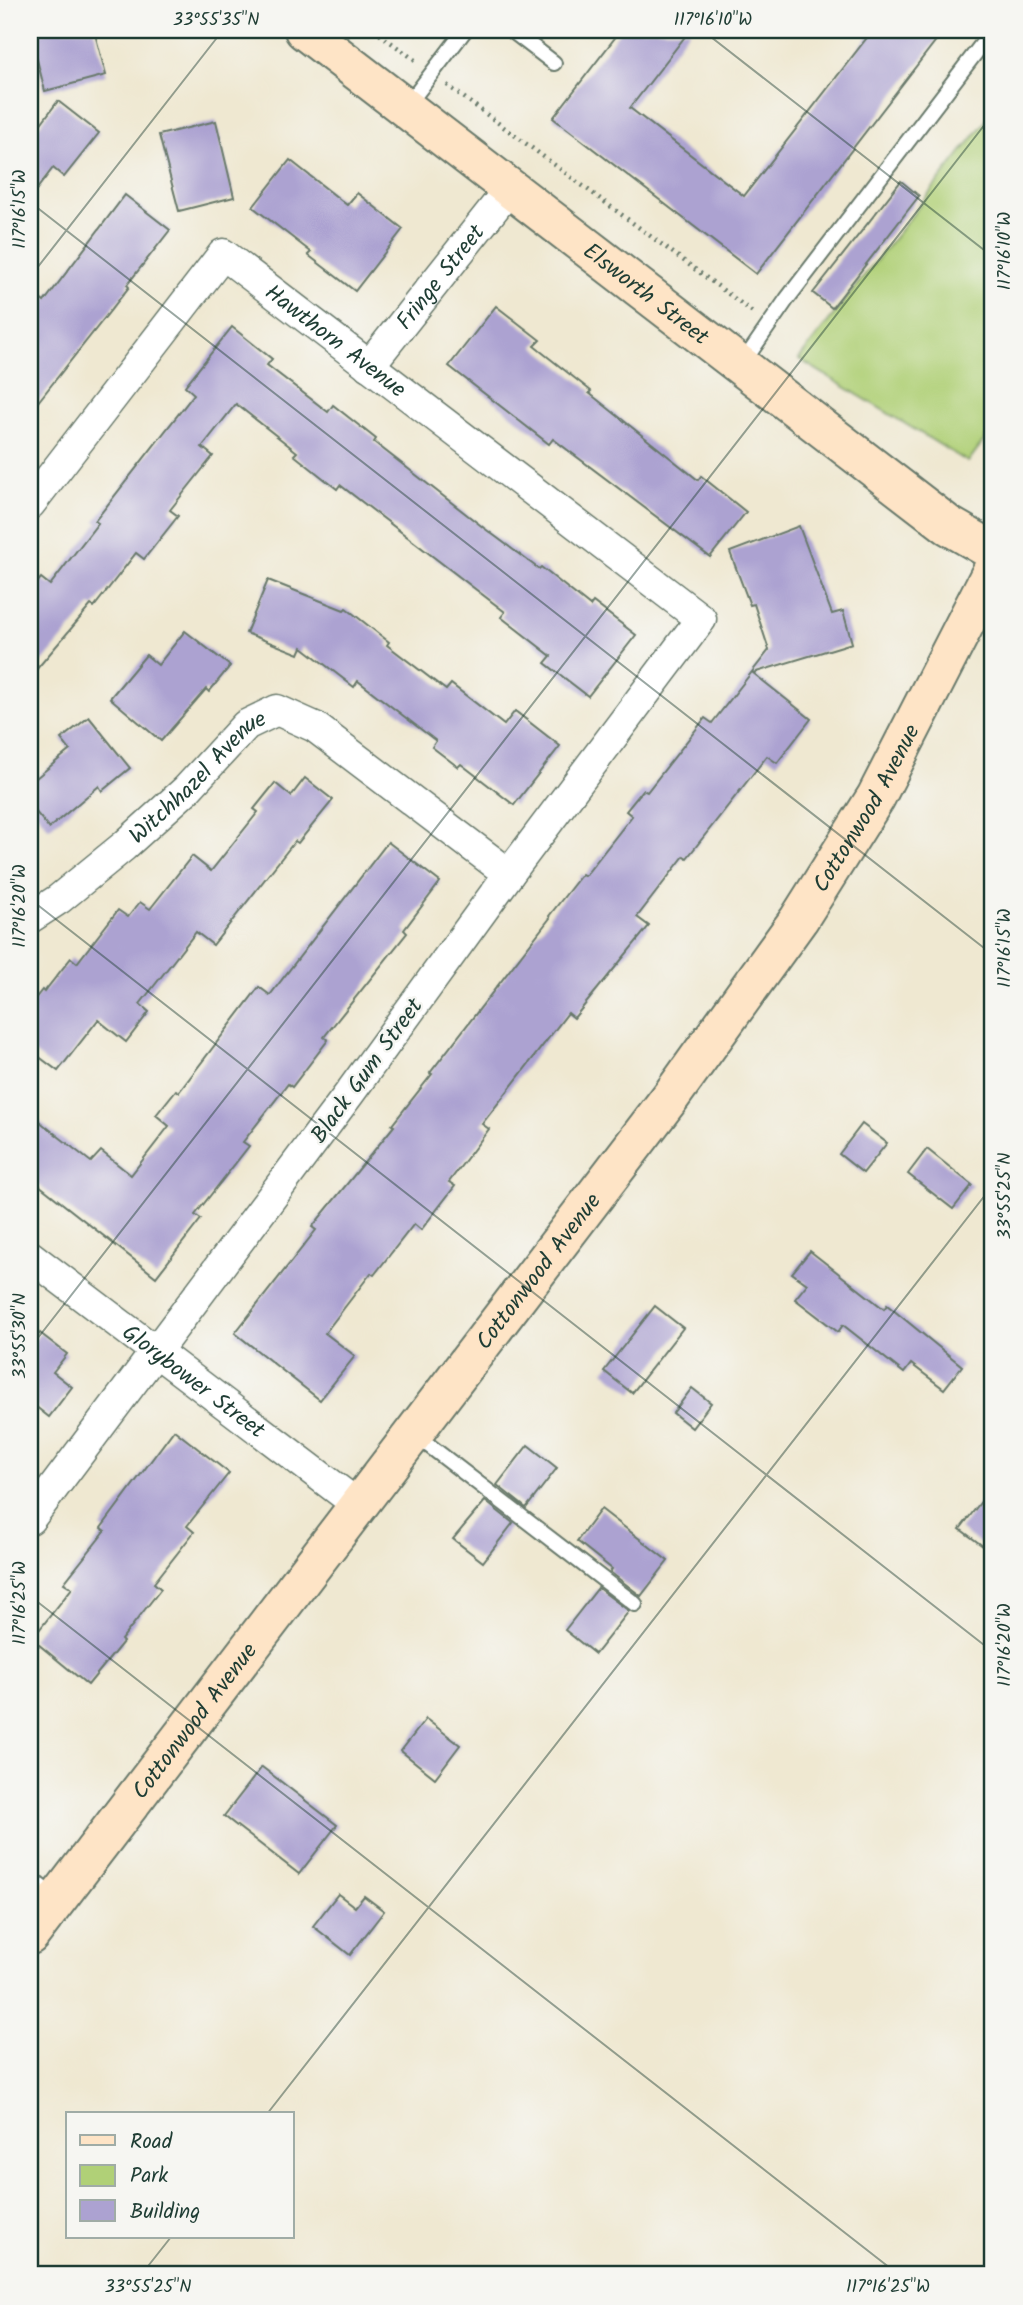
<svg xmlns="http://www.w3.org/2000/svg" width="1023" height="2305" font-family="Kalam,sans-serif">
	<style>
		.green { fill: #b0d077; stroke: #688656; stroke-width: 2 }
		.building { fill: #aca2d1 }
		.lines { fill: none; stroke-linecap: round; stroke-linejoin: round }
		.lane-casing { stroke: #68796b; stroke-width: 18 }
		.street-casing { stroke: #68796b; stroke-width: 33 }
		.secondary-casing { stroke: #68796b; stroke-width: 42 }
		.path { stroke: #68796b; stroke-width: 4.5; stroke-dasharray: 2 5; stroke-linecap: butt }
		.lane { stroke: #fff; stroke-width: 14 }
		.street { stroke: #fff; stroke-width: 30 }
		.secondary { stroke: #fee4c6; stroke-width: 38 }
		.ticks { fill: none; stroke: #1f3d34; stroke-width: 2; stroke-opacity: 0.45 }
		.labels { text-anchor: middle; stroke-width: 5; stroke-linejoin: round; paint-order: stroke }
		.street-label { font-size: 23px; fill: #1f3d34; stroke: #f6f6f2 }
		.neatline { fill: none; stroke: #1f3d34; stroke-width: 2.5 }
		.ticks-label { font-size: 18px; text-anchor: middle; fill: #1f3d34 }
	</style>
	<rect width="100%" height="100%" fill="#f6f6f2"/>
	<filter id="ink" filterUnits="userSpaceOnUse"><feTurbulence type="fractalNoise" baseFrequency=".0143" numOctaves="2"/><feDisplacementMap in="SourceGraphic" scale="14" xChannelSelector="R" yChannelSelector="G"/><feConvolveMatrix kernelMatrix="1 2 1 2 8 2 1 2 1" color-interpolation-filters="sRGB"/></filter>
	<filter id="wash" filterUnits="userSpaceOnUse"><feTurbulence type="fractalNoise" baseFrequency=".00686" numOctaves="4" result="noise"/><feDisplacementMap in="SourceGraphic" scale="28" xChannelSelector="R" yChannelSelector="G"/><feGaussianBlur stdDeviation="1.57" result="paint"/><feColorMatrix in="noise" values="0 0 0 0 0 0 0 0 0 0 0 0 0 0 0 0 0 1.4 0 .05"/><feComposite in="paint" operator="in"/></filter>
	<g filter="url(#wash)">
		<rect width="100%" height="100%" fill="#efe8d1"/>
		<polygon class="green" points="993,112 993,428 968,462 799,359"/>
		<g id="blocks">
			<g class="building">
				<polygon points="55,30 94,30 106,75 45,91 31,36"/>
				<polygon points="621,30 690,30 630,108 744,196 873,30 944,30 756,274 553,118"/>
				<polygon points="58,101 99,133 64,177 53,168 30,198 30,138"/>
				<polygon points="216,121 234,197 179,211 159,135"/>
				<polygon points="290,160 347,205 357,193 403,229 355,291 308,255 311,252 253,207"/>
				<polygon points="901,181 919,196 832,308 813,293"/>
				<polygon points="125,195 170,230 127,285 129,287 30,412 30,291 44,302"/>
				<polygon points="496,306 540,340 534,346 591,391 589,393 698,480 701,476 746,512 710,557 553,439 549,444 449,366"/>
				<polygon points="232,327 272,359 267,365 328,412 333,405 376,439 374,442 484,528 539,569 541,567 590,606 593,602 636,635 588,696 545,663 551,656 501,617 505,612 340,485 337,489 294,455 297,452 236,404 202,447 213,456 170,510 178,516 144,559 136,553 94,607 91,605 30,677 30,591 41,578 50,585 98,523 95,521 194,394 185,386"/>
				<polygon points="799,526 832,614 843,611 852,643 753,673 811,719 777,763 767,756 687,858 684,856 637,917 649,926 574,1018 568,1013 482,1124 489,1129 449,1182 455,1186 421,1230 414,1224 374,1275 371,1273 325,1333 355,1356 320,1400 235,1333 316,1230 312,1227 394,1126 392,1125 432,1074 430,1073 550,918 549,916 582,874 585,876 632,816 626,811 643,790 647,792 705,718 712,723 769,650 754,604 750,605 730,552"/>
				<polygon points="268,580 344,610 346,608 389,642 387,645 446,690 451,684 504,725 515,711 560,746 514,805 461,764 458,767 432,747 436,741 358,681 354,687 302,647 299,654 246,633"/>
				<polygon points="185,631 230,666 209,692 206,689 161,741 110,698 146,655 158,665"/>
				<polygon points="89,717 130,768 102,791 99,786 49,828 30,805 30,783 70,750 61,739"/>
				<polygon points="305,778 333,800 298,843 295,841 213,945 196,932 140,1004 149,1012 126,1042 98,1020 58,1071 30,1050 30,1005 42,990 44,992 71,958 77,963 118,910 128,917 140,902 150,909 192,856 211,871 258,812 254,809 275,783 291,796"/>
				<polygon points="388,842 440,882 404,930 407,933 324,1037 328,1040 292,1087 288,1084 243,1142 249,1146 195,1215 201,1219 156,1277 30,1178 30,1114 91,1162 101,1151 131,1175 169,1126 156,1115 176,1090 179,1092 259,987 270,995"/>
				<polygon points="862,1124 887,1143 863,1173 839,1154"/>
				<polygon points="927,1149 972,1185 953,1209 908,1174"/>
				<polygon points="810,1251 884,1309 887,1305 962,1366 944,1389 911,1364 904,1373 843,1325 838,1332 795,1299 807,1284 792,1273"/>
				<polygon points="655,1306 683,1328 632,1393 604,1371"/>
				<polygon points="40,1333 67,1354 53,1372 72,1387 49,1417 30,1402 30,1347"/>
				<polygon points="692,1388 711,1403 692,1428 673,1413"/>
				<polygon points="174,1430 229,1473 187,1526 194,1532 154,1583 161,1589 121,1640 123,1642 88,1685 32,1639 72,1588 64,1583 105,1531 101,1528"/>
				<polygon points="528,1445 557,1468 526,1508 497,1485"/>
				<polygon points="993,1486 993,1533 983,1546 960,1529"/>
				<polygon points="485,1501 513,1523 483,1562 453,1539"/>
				<polygon points="601,1509 668,1561 641,1596 610,1572 612,1569 577,1541"/>
				<polygon points="598,1588 629,1611 595,1654 565,1630"/>
				<polygon points="426,1719 460,1745 435,1778 401,1751"/>
				<polygon points="262,1767 337,1825 299,1874 224,1816"/>
				<polygon points="338,1894 355,1907 364,1896 384,1911 350,1955 313,1926"/>
			</g>
		</g>
	</g>
	<g filter="url(#ink)">
		<use href="#blocks" fill-opacity="0" stroke="#68796b" stroke-width="2"/>
		<g class="lines">
			<defs>
				<g id="lane">
					<polyline points="511,30 554,63"/>
					<polyline points="406,107 465,30"/>
					<polyline points="742,364 787,299 993,30"/>
					<polyline points="414,1434 635,1604"/>
					<polyline points="30,1878 56,1899"/>
				</g>
				<g id="street">
					<path id="s1" d="M369 366 510 188"/>
					<path id="s2" d="M30 504 223 254 701 619 509 874 349 1094 30 1519"/>
					<path id="s3" d="M30 918 59 899 124 846 187 789 246 725 277 710 315 727 509 874"/>
					<path id="s4" d="M30 1256 358 1505"/>
				</g>
				<g id="secondary">
					<path id="s5" d="M304 30 948 525 993 551"/>
					<path id="s6" d="M30 1935 672 1095 799 919 876 797 993 569"/>
				</g>
			</defs>
			<use href="#lane" class="lane-casing"/>
			<use href="#street" class="street-casing"/>
			<use href="#secondary" class="secondary-casing"/>
			<g class="path">
				<polyline points="374,30 415,60"/>
				<polyline points="447,85 754,313"/>
			</g>
			<use href="#lane" class="lane"/>
			<use href="#street" class="street"/>
			<use href="#secondary" class="secondary"/>
		</g>
	</g>
	<path class="ticks" d="M702 30 993 257M30 202 993 955M30 277 223 30M30 899 993 1652M30 1348 993 114M30 1596 899 2275M267 2114 993 1185M141 2275 171 2237M978 2275 993 2255"/>
	<g class="labels">
		<g class="street-label">
			<text dy="8" stroke="none"><textPath href="#s1" startOffset="114">Fringe Street</textPath></text>
			<text dy="8" stroke="none"><textPath href="#s5" startOffset="432">Elsworth Street</textPath></text>
			<text dy="8" stroke="none"><textPath href="#s2" startOffset="458">Hawthorn Avenue</textPath></text>
			<text dy="8" stroke="none"><textPath href="#s3" startOffset="220">Witchhazel Avenue</textPath></text>
			<text dy="8" stroke="none"><textPath href="#s6" startOffset="1404">Cottonwood Avenue</textPath></text>
			<text transform="translate(366 1070) rotate(-54)" y="8">Black Gum Street</text>
			<text dy="8" stroke="none"><textPath href="#s6" startOffset="836">Cottonwood Avenue</textPath></text>
			<text dy="8" stroke="none"><textPath href="#s4" startOffset="206">Glorybower Street</textPath></text>
			<text dy="8" stroke="none"><textPath href="#s6" startOffset="270">Cottonwood Avenue</textPath></text>
		</g>
	</g>
	<rect width="1023" height="2305" fill="none" stroke="#f6f6f2" stroke-width="77"/>
	<rect x="66" y="2112" width="228" height="126" fill="#f6f6f2" stroke="#a0aca6" stroke-width="2"/>
	<rect x="80" y="2135" width="35" height="10" fill="#fee4c6" stroke="#a0aca6" stroke-width="2"/>
	<text x="130" y="2148" font-size="21" fill="#1f3d34">Road</text>
	<rect x="80" y="2165" width="35" height="21" fill="#b0d077" stroke="#a0aca6" stroke-width="2"/>
	<text x="130" y="2182" font-size="21" fill="#1f3d34">Park</text>
	<rect x="80" y="2200" width="35" height="21" fill="#aca2d1" stroke="#a0aca6" stroke-width="2"/>
	<text x="130" y="2218" font-size="21" fill="#1f3d34">Building</text>
	<rect x="38" y="38" width="946" height="2228" class="neatline"/>
	<g class="ticks-label">
		<text x="216" y="25">33°55'35"N</text>
		<text x="713" y="25">117°16'10"W</text>
		<text transform="translate(19 209) rotate(-90)" y="6">117°16'15"W</text>
		<text transform="translate(1004 251) rotate(-90)" y="6">117°16'10"W</text>
		<text transform="translate(19 906) rotate(-90)" y="6">117°16'20"W</text>
		<text transform="translate(1004 948) rotate(-90)" y="6">117°16'15"W</text>
		<text transform="translate(1004 1196) rotate(-90)" y="6">33°55'25"N</text>
		<text transform="translate(19 1336) rotate(-90)" y="6">33°55'30"N</text>
		<text transform="translate(19 1603) rotate(-90)" y="6">117°16'25"W</text>
		<text transform="translate(1004 1645) rotate(-90)" y="6">117°16'20"W</text>
		<text x="148" y="2292">33°55'25"N</text>
		<text x="888" y="2292">117°16'25"W</text>
	</g>
</svg>
